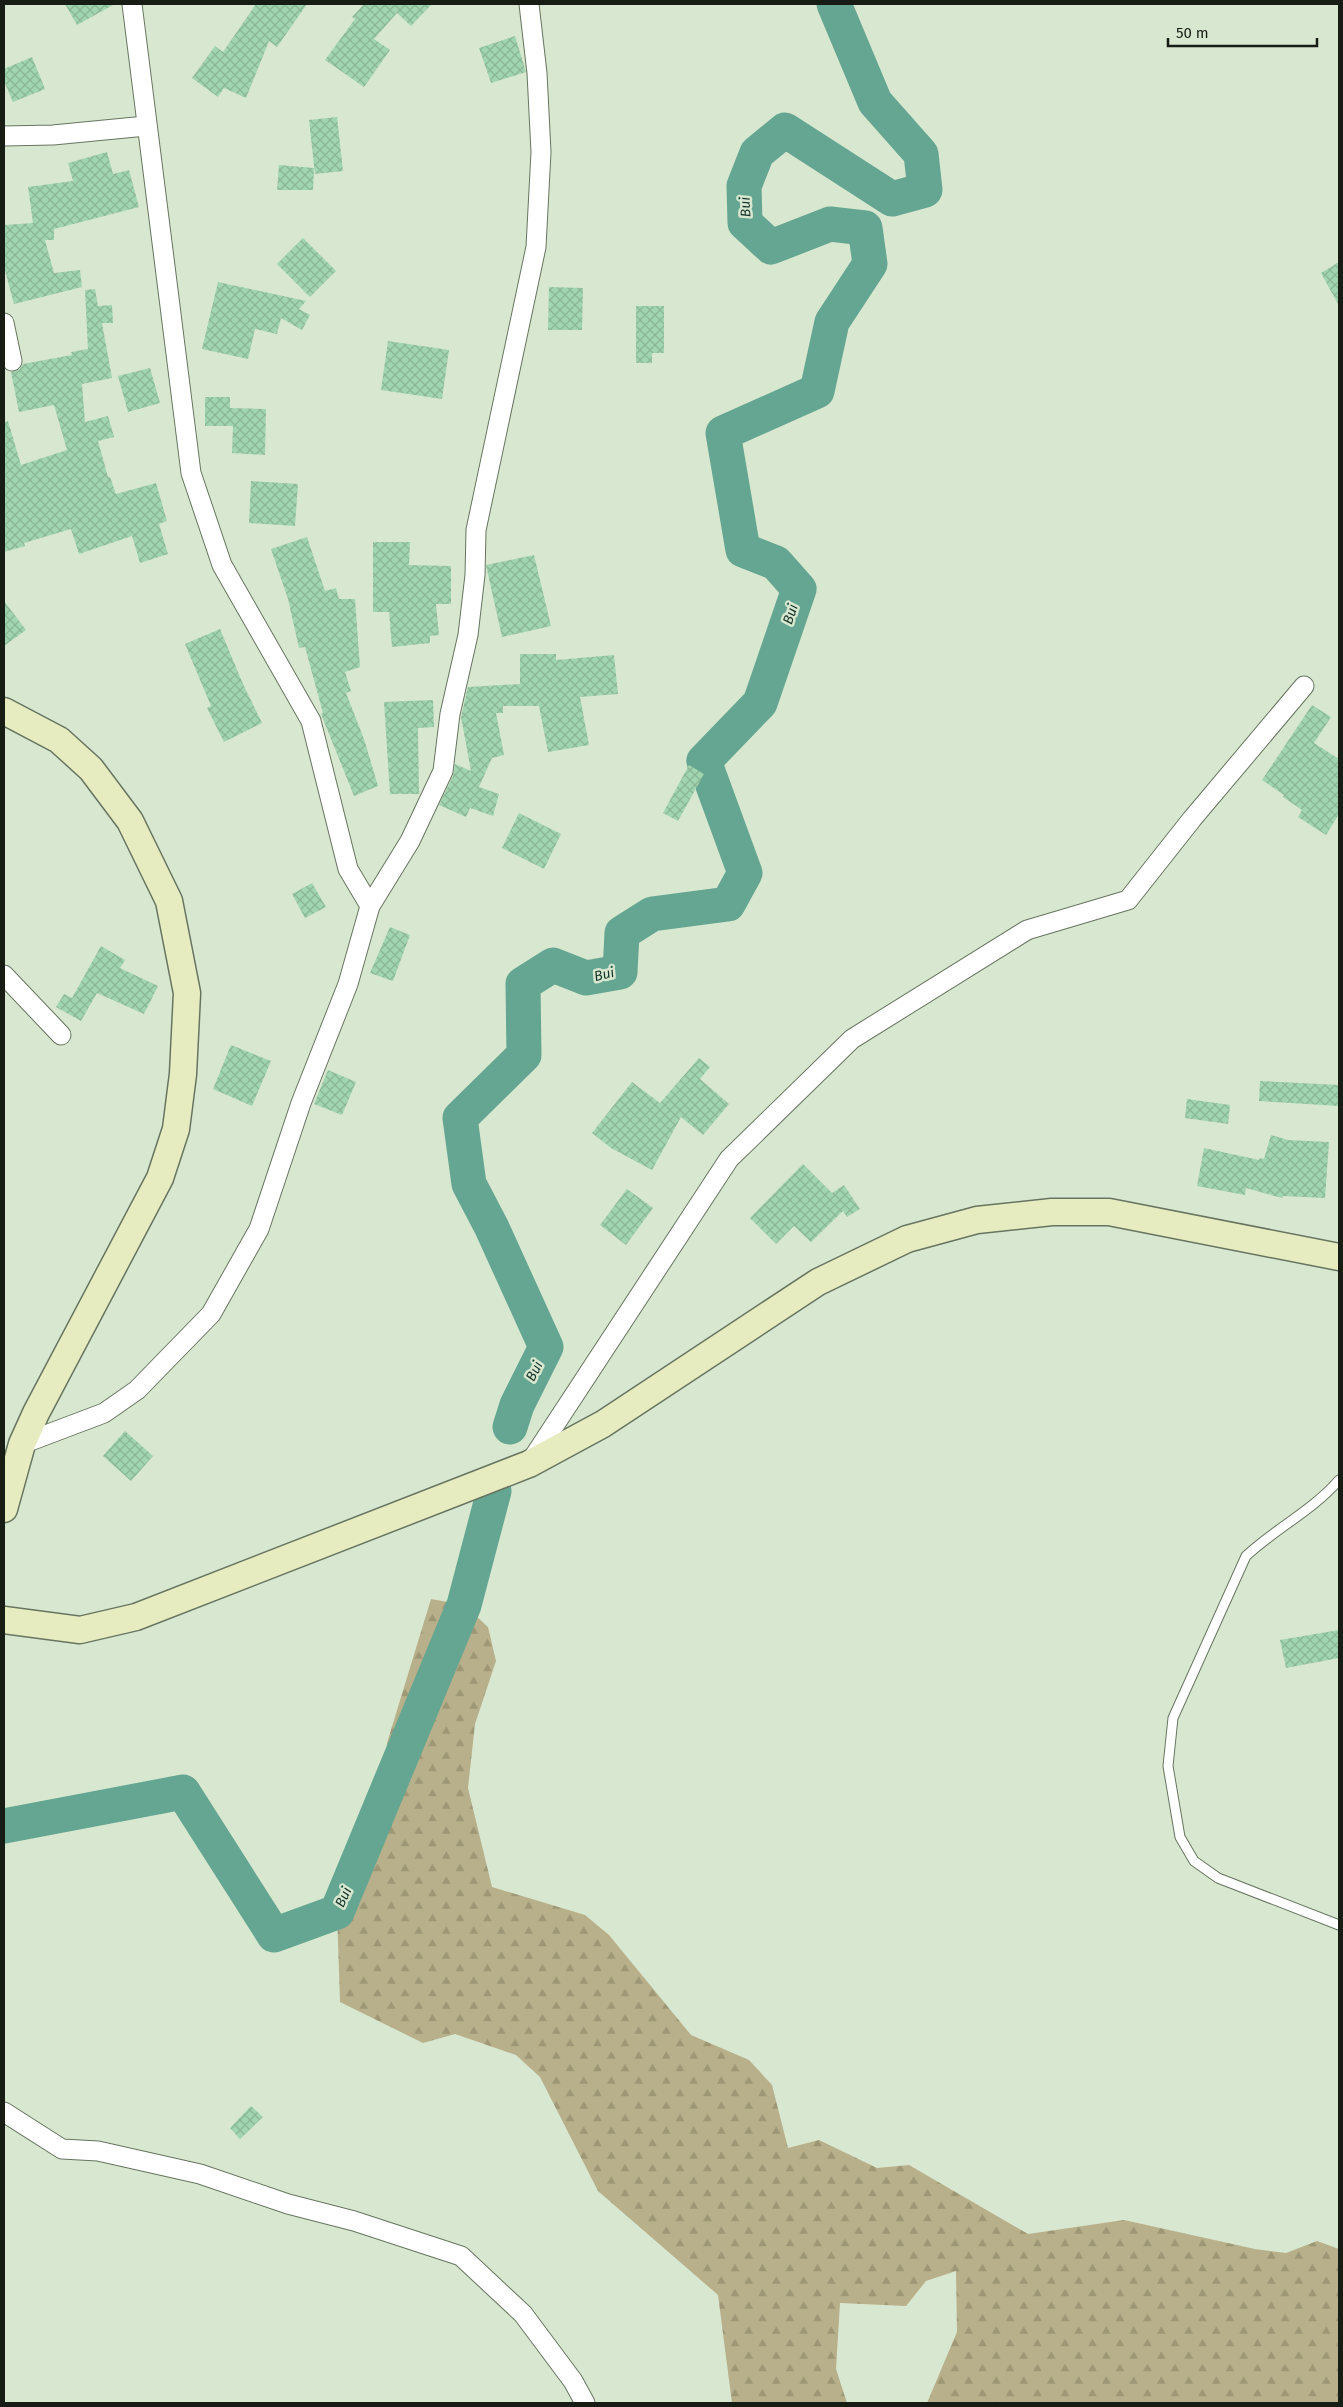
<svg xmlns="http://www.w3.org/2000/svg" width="1343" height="2407" font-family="'Fira Sans',sans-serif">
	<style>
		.forest { fill: url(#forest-firs) }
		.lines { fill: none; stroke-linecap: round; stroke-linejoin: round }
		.river { stroke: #64a691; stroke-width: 35 }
		.building { fill: url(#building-cross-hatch) }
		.service-casing { stroke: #677560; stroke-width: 11 }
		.minor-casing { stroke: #677560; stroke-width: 21 }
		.secondary-casing { stroke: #677560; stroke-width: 29 }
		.service { stroke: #fff; stroke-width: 9 }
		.minor { stroke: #fff; stroke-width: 19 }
		.secondary { stroke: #e6ecc0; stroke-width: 26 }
		.labels { text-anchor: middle; stroke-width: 5; stroke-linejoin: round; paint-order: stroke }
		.water-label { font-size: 14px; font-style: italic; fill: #14342b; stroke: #d8e7d0 }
	</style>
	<defs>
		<pattern id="forest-firs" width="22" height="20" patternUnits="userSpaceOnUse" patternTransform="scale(1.25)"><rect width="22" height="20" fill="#b8b08a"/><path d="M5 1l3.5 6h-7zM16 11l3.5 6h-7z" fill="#9d9776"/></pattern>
		<pattern id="building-cross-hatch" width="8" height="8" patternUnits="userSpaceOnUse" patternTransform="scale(1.25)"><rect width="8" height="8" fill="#a1d5b0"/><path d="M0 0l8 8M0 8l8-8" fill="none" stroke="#8ab696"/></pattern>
	</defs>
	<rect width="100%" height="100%" fill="#d8e7d0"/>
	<polygon class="forest" points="431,1599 464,1605 488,1627 496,1661 475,1724 468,1788 492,1887 585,1915 609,1935 691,2035 749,2060 772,2085 788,2148 819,2140 877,2168 909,2165 1028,2234 1124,2220 1255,2249 1286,2253 1317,2241 1339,2249 1339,2403 927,2403 957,2332 956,2271 926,2281 906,2306 840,2303 836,2369 847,2403 732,2403 718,2295 598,2191 540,2077 516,2055 455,2034 423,2043 340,2002 337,1912 386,1835 387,1743"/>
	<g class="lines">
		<g class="river">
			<polyline points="510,1427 517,1405 546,1347 492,1228 469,1184 460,1118 524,1055 523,984 553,965 586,978 620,972 622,933 652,914 728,904 745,873 704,761 760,703 799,589 776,563 743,550 723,433 817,391 832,322 870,264 865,228 830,224 771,247 745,223 744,186 757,153 785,130 892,199 925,190 921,154 875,102 834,4"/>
			<polyline points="4,1826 183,1792 274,1935 337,1912 464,1605 494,1491"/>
		</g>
	</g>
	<g class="building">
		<polygon points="65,4 115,4 77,25"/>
		<polygon points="256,4 307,4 277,47 269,41 246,98 224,88 218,97 192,78 215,46 223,52"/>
		<polygon points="364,4 432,4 411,26 397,13 374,39 390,50 364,87 325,60 355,19 352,17"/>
		<polygon points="515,36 526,72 491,83 479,48"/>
		<polygon points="32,57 45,89 13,102 4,81 4,69"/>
		<polygon points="337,117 343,171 315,174 309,120"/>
		<polygon points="107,152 113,174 129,170 139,207 54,229 54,240 45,240 54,273 80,270 82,287 14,304 4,267 4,225 33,223 28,187 73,181 68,163"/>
		<polygon points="279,165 314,168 313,190 277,190"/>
		<polygon points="303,238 336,271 310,297 277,264"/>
		<polygon points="1339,262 1339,306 1321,273"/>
		<polygon points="218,282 306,301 299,309 310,315 302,330 281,318 277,334 255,329 248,359 202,349"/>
		<polygon points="549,287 583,288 582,330 548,330"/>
		<polygon points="95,289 98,306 112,305 113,323 102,323 112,378 82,384 85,422 108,416 114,437 98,441 108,477 110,477 116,494 156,483 167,521 159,524 168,554 140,563 132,536 79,554 71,529 24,543 25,546 4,552 4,422 8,421 21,465 67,450 54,405 19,412 11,372 19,370 23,364 72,355 71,352 88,349 85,290"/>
		<polygon points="636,306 664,306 664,353 652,353 652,363 636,363"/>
		<polygon points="388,341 449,350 442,399 381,390"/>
		<polygon points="150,368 160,403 128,412 118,376"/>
		<polygon points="205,397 230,397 230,408 266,409 265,455 232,453 233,426 205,426"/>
		<polygon points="251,481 298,484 295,526 249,523"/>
		<polygon points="307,537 325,591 336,588 339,599 355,599 360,667 345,672 351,691 346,693 364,739 378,786 354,796 321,714 323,713 305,647 299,648 288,599 271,549"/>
		<polygon points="373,542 410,542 409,565 451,566 451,604 436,604 439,635 430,636 430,643 392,647 389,612 373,612"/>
		<polygon points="534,555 551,626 502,637 486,565"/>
		<polygon points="4,601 26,630 4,646"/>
		<polygon points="220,629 243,684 262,723 224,742 207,708 211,706 185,644"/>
		<polygon points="520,654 556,654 556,660 614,655 618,694 580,697 589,745 548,752 539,706 503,706 503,713 496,713 504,755 492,758 479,787 499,794 493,816 470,808 466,817 439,805 453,776 455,764 471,771 461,717 468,687 520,684"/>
		<polygon points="433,700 434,727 418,728 419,794 390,794 384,702"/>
		<polygon points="1312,705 1331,717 1314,743 1339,759 1339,814 1326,835 1298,817 1302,810 1283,797 1284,795 1262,780"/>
		<polygon points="689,765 704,774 678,821 663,813"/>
		<polygon points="519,813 561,834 544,869 502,848"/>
		<polygon points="312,883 326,907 305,918 292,894"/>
		<polygon points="390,927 410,935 393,981 370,973"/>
		<polygon points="101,946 125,960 120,968 158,986 144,1014 97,993 81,1021 56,1007 64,994 72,998"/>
		<polygon points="231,1045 271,1061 252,1106 213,1089"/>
		<polygon points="699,1058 710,1067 700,1079 729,1104 703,1135 681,1117 652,1170 611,1148 592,1133 632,1082 660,1103"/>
		<polygon points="328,1070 356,1082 342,1115 314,1104"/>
		<polygon points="1260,1081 1339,1085 1339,1106 1259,1101"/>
		<polygon points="1187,1099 1230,1105 1228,1124 1185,1118"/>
		<polygon points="1271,1135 1288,1140 1329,1142 1325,1198 1283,1196 1282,1198 1246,1188 1245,1195 1197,1186 1204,1148 1259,1160 1260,1158 1264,1159"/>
		<polygon points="803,1164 832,1193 844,1185 860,1209 847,1217 843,1211 811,1242 794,1226 776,1244 750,1218"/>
		<polygon points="627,1189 653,1208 626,1245 600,1225"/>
		<polygon points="125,1431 153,1456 131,1481 103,1456"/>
		<polygon points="1339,1630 1339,1658 1286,1668 1280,1640"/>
		<polygon points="251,2106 263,2117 240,2139 230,2128"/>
	</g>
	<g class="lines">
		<defs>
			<path id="service" d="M1339 1480C1312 1511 1276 1528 1246 1556L1173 1718 1168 1766 1180 1837 1194 1861 1218 1878 1339 1925"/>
			<g id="minor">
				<polyline points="4,136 53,135 146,126"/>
				<polyline points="4,323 12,361"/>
				<polyline points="370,906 410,841 443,771 450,714 468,635 475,575 476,530 536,247 541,152 537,73 529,4"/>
				<polyline points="4,975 61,1035"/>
				<polyline points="22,1444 104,1413 137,1390 211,1314 259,1229 301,1103 348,984 370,906 348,869 311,721 222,565 191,473 132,4"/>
				<polyline points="531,1461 729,1159 852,1039 1027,930 1128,900 1192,819 1304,686"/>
				<polyline points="4,2112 62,2149 98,2151 200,2174 288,2204 354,2221 461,2256 523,2314 573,2381 585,2403"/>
			</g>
			<g id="secondary">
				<polyline points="4,711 59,740 91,769 130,821 169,901 187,993 183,1074 176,1129 160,1178 36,1413 22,1444 4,1509"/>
				<polyline points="4,1620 80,1630 136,1617 529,1464 603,1424 818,1282 907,1239 977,1220 1052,1212 1109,1212 1339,1257"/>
			</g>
		</defs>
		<use href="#service" class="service-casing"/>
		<use href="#minor" class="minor-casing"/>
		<use href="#secondary" class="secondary-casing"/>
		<use href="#service" class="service"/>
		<use href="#minor" class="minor"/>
		<use href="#secondary" class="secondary"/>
	</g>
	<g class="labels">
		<g class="water-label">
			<text transform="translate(745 207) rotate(-93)" y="5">Bui</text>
			<text transform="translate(790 614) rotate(-71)" y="5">Bui</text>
			<text transform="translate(604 974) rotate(-13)" y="5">Bui</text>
			<text transform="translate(534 1371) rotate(-63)" y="5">Bui</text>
			<text transform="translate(343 1897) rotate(-65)" y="5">Bui</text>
		</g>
	</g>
	<rect width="1343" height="2407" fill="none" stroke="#171c14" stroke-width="10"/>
	<path d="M1168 38v8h149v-8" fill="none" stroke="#171c14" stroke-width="2.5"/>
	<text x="1176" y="38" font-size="15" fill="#171c14" stroke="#d8e7d0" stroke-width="4" paint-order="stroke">50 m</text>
</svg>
